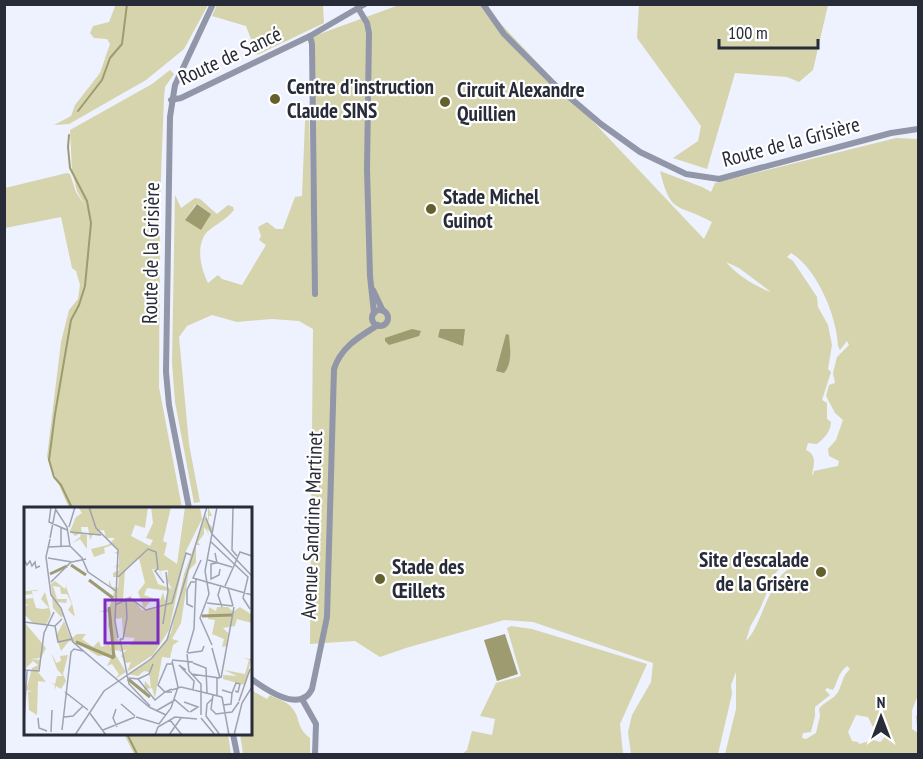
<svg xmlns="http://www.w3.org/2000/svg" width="923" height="759" font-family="'PT Sans Narrow',sans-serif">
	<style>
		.green { fill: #d5d4ac; fill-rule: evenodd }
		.water { fill: #9d9b6f }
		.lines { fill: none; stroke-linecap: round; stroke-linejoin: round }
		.stream { stroke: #9d9b6f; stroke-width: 2 }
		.minor { stroke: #9196a8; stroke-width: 6 }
		.poi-dot { fill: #63602d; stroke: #fff; stroke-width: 2 }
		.labels { text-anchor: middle; stroke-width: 4.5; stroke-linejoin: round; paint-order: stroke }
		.street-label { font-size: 21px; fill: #282b38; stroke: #fff }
		.poi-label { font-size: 21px; font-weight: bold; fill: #282b38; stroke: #fff; text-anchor: start }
		.inset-river { fill: none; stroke: #9d9b6f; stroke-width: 3 }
		.inset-road { fill: none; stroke: #9fa2af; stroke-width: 1.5 }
		.view { fill: #7b2cbf; fill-opacity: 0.15; stroke: #7b2cbf; stroke-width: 3 }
		.inset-edge { fill: none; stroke: #282b38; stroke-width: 3 }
	</style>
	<rect width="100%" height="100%" fill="#eef1fe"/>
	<g class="green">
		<polygon points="116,4 208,5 184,49 146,80 69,124 54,125 71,116 75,105 100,73 110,44 107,39 94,38 90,33 93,26 109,22"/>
		<polygon points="217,5 323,5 324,23 257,55 246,26 212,16"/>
		<path d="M399 5H483L704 239 712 222C678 203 671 216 660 171L702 187 711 192 715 183 896 138 918 139V683L917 688 918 695 912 710V729L918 733 916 717 918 712V754H725L736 709V672L731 685 732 694 718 754H631L628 732 632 715 651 682 653 663 533 622 504 620 406 648 380 657 355 641 310 644 313 329 299 321 272 319 237 322 212 315 187 326 179 337 189 444 200 502 194 503 175 402 172 363 175 195 181 208 195 198 200 199 217 214 228 205 233 207 234 210C226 220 216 224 207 232 195 246 201 269 208 283L218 275 222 279 242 285 266 245 259 240 261 236 258 227 267 222 276 229H283L295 197 302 196 305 122 309 110 312 239 314 36ZM198 204 211 214 185 220 195 205ZM791 253C817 268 837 317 838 346L840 350 847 341 849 345 837 357 833 373 835 383 829 385 826 396 835 413 843 420 836 440 828 449 829 456 839 461 838 466 814 471 813 475 812 474C814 464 817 455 806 450L808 443 817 444C825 437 830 433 831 422L827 419V403L822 400 831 372 828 369 832 345 828 325 818 307 817 297 793 261 787 257ZM726 262 739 268 771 292C756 287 737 275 726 262ZM796 561 801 562 800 566C771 565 764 624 746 641L750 627 760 609 774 575 779 569ZM847 666 850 669C842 676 843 683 838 692 833 700 825 701 819 709L820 716 816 733 806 739 802 738 803 733 811 732 815 716V707L830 695 825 690 827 688 833 690C838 681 838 673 847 666ZM856 715 868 717 873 727 877 725 885 728 886 736 880 742 873 740 859 744 858 742 852 741 848 732Z"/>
		<polygon points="639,5 639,4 828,5 813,70 799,82 787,77 735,73 707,169 673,158 698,141 701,126 637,38"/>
		<polygon points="170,70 174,74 165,87 164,97 160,201 159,387 182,508 69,508 47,457 61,342 69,310 78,299 80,285 76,271 72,268 61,217 5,228 5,188 67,173 70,174 76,192 86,207 77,191 72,171 70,130 152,84"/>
		<polygon points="511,626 532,629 647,664 620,724 623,754 462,754 467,750 472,731 492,735 495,719 480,716 496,683 521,676 507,628"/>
		<path d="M251 690 267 699 270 695C276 699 287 701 292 708 301 718 295 726 310 738V754H243L240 734H250Z"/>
		<polygon points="124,734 228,734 231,754 134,754"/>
	</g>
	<g class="water">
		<polygon points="197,204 211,214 201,230 185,220"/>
		<polygon points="412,329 421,331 419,336 389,345 385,341 385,338"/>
		<polygon points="440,329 465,329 463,346 438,337"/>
		<path d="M506 334 509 335C510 349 513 362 504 373L496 371Z"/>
		<polygon points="505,634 518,674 497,681 484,640"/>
	</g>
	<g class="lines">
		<g class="stream">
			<polyline points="78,111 102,80 110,58 122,44 127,4"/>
			<polyline points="69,135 68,147 70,168 87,201 91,223 85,286 79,305 71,320 55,414 49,460 54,477 61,485 72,508"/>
			<polyline points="127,734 137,754"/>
		</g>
		<g class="minor">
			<polyline points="483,4 504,34 555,85 601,124 640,152 686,174 719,179 891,133 918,129"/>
			<polyline points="358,8 367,23 369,33 367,169 370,276 374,313"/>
			<polyline points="310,36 312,44 315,294"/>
			<polyline points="171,100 181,98 310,36 365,4"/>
			<polyline points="373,290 383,311"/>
			<circle cx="380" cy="318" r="8"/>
			<polyline points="189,508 169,405 166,372 170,117 175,85 213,4"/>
			<path d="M250 678C265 689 300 714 312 689L327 617 334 369C341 347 359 337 378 325"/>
			<polyline points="302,699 316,724 315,754"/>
			<polyline points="233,734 237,754"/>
		</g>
	</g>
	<g class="poi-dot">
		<circle cx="275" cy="99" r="6"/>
		<circle cx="445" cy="102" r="6"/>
		<circle cx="431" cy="209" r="6"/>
		<circle cx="821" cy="572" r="6"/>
		<circle cx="380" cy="579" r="6"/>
	</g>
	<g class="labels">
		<g class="street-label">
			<text transform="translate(230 56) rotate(-25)" y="7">Route de Sancé</text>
			<text transform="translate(791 142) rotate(-15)" y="7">Route de la Grisière</text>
			<text transform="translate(151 253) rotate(-89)" y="7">Route de la Grisière</text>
			<text transform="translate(312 525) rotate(-88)" y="7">Avenue Sandrine Martinet</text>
		</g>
		<g class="poi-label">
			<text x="287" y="94">Centre d'instruction<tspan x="287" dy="24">Claude SINS</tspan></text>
			<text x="457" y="97">Circuit Alexandre<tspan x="457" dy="24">Quillien</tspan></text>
			<text x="443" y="204">Stade Michel<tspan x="443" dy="24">Guinot</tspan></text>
			<text x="809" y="567" text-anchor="end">Site d'escalade<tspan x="809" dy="24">de la Grisère</tspan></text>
			<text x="392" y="574">Stade des<tspan x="392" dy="24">Œillets</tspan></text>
		</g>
	</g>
	<g transform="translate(24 507)">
		<rect width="228" height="228" fill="#eef1fe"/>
		<path d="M54 0H124L121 21 111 18 107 29 126 39 129 33 122 31 129 16 127 0H147L139 34 143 36 140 48 153 57 161 0H176L178 12 162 44 145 123 129 148 103 165 107 155 102 156 97 149 103 142 96 145 93 137 95 144 91 143 84 119 85 105H75L85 102 90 85 85 78V73L88 80 94 81 95 70H89V66L95 63 94 59 89 61 95 57V47L90 46 95 44 88 38 80 41 81 46 70 50 67 42 84 38 91 31H82L80 23 74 24 78 29 69 27 66 33 64 20H57L58 27 63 28V42L56 32 48 36 56 30 57 26 51 29 46 24 52 10 58 6ZM115 51 121 76 114 85 120 102 129 91 120 88 123 81 144 84 141 94 139 85 134 100 118 103 107 90 100 94 109 88 99 92 101 63ZM128 62 135 63 140 74 136 64 144 63 143 74 148 82 134 77ZM98 111 99 130 111 131 106 138H99L93 132 91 112ZM184 0 188 9H185L184 16 189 21 187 26 182 21 186 29 180 20V27L174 35 176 38H172V56L165 63 157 116 148 132 155 134 149 138 146 151 138 150 131 191 128 181 122 182 123 187 120 184 121 174 127 181 125 165 120 164 114 169 104 167 127 153 147 126 160 67 182 7 184 17ZM46 68 42 80 48 96 51 110 44 103 48 97 43 87H37L36 80 29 79 33 92H43L42 96 34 95 40 109 37 110 29 101 27 77 31 74 41 82ZM0 84H4L12 83 15 84H8L9 91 12 101 19 102 25 101 17 92 21 85 27 107 22 118 9 116 0 107V99L5 98 0 97V92L9 91 8 87 0 88ZM185 100 192 104 193 100H204L209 105 216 100 228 108V116L213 112 211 119 199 121 204 126 203 139 198 140 200 132 188 127 191 113 184 112ZM40 114 47 132 53 127H62L58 132 69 140 75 134 77 140 85 137 102 165 91 172 95 167 88 157 83 159 87 151 84 148 74 149 55 137 45 134 37 144 32 129ZM1 116 22 141 17 151 7 152 16 153 14 165 22 175 14 174 13 208 5 203 4 185 8 184 0 183V174L3 180 8 161 14 158 9 154 0 163ZM27 146 31 153 32 156 37 154 36 149 44 148 39 167 42 174 37 182 32 179 30 184 31 178 26 176 31 177 33 169H39L33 162ZM228 148 221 178 199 172V168L213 169 200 163 221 167 225 153 219 151 226 152Z" fill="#d5d4ac" fill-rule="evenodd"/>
		<path class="inset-river" d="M47 58 62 68M26 67 43 59M65 73 89 91M85 100 90 151M178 109 208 108M52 135 90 151M104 172 126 190"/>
		<path class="inset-road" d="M27 0 25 15 43 23M65 0 72 21 94 43 91 114 94 131M209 0 208 43 213 49M32 3 43 20 46 39 58 51 64 65 92 84M182 11 188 27 228 69M37 20V40M45 20 51 0M46 25 77 28M26 31 32 0M26 32 22 50 27 88 37 101 49 135 125 200M186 34 224 70 219 91 226 102M24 40 46 39M191 46 193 56 187 57V72L195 68 196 62M24 51 48 55 62 52M0 53 3 58 6 54 8 59 11 55 12 61 16 59M177 53 169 71 228 88M184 53 208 60M94 70 124 42 132 45 134 62 131 64 140 76M27 75 47 55M197 78 194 88 198 100M201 79 216 45 228 49M204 81 209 99M102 93 103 111M183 96 209 99M91 98 106 91 122 103 148 96 162 46 167 48M169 100 163 97V83L167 75H171M0 115 31 119 38 112M139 117 144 84 142 65M31 119 34 135 48 132M96 132 105 177 126 199M96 132H99L103 111M188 138 176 111 185 87 181 64 193 0M188 141 196 171M163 146 170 122 172 72M164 146 178 144 180 139M163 147 165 164 177 177V184M148 153 169 155M169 156 182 161 183 186M148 157H143L134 178 141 185 148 182M0 163 15 164 20 126 30 105M162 163 155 158 170 174 169 183M167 167 196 171M105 171 114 172 131 193 141 185H148M197 171 210 100M114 172 125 167 129 157M148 183 157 180 178 185M198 183 208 186 207 197 199 198M41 185 64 203M178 185 198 190M208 186 212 176 216 177 214 185 211 184M189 188 187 202 192 207 208 205 215 195M193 189V170M198 190 205 228M188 192 183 197 182 209 196 228M215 194 226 162M160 195 174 200 166 205M97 197 111 209M125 200 142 208M92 202 89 211 93 220M132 204 151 193 165 205M65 205 82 228M177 208V185M40 210 49 209 59 199M112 210 135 217 147 201 154 180 148 154M14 211 15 221 23 224M177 211 191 228M146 213 158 228M0 215 3 164M38 223 47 145 50 142 59 144M79 223 111 210M27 225 28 203M51 228 80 184 127 152 143 133 183 0M131 228 134 220 151 210 173 212M145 228 157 211M210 228 218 196 228 180"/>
		<path class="view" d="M81 93H134V136H81Z"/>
		<rect width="228" height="228" class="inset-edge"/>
	</g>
	<rect width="923" height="759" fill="none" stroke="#282b38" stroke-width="12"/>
	<g transform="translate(881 717)" stroke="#ffffff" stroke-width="4.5" paint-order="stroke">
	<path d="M0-4.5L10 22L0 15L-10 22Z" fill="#282b38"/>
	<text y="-9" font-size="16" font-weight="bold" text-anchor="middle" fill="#282b38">N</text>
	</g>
	<path d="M719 39v9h99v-9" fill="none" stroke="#282b38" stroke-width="3"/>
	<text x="728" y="39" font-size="18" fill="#282b38" stroke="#ffffff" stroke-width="4.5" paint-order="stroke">100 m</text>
</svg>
